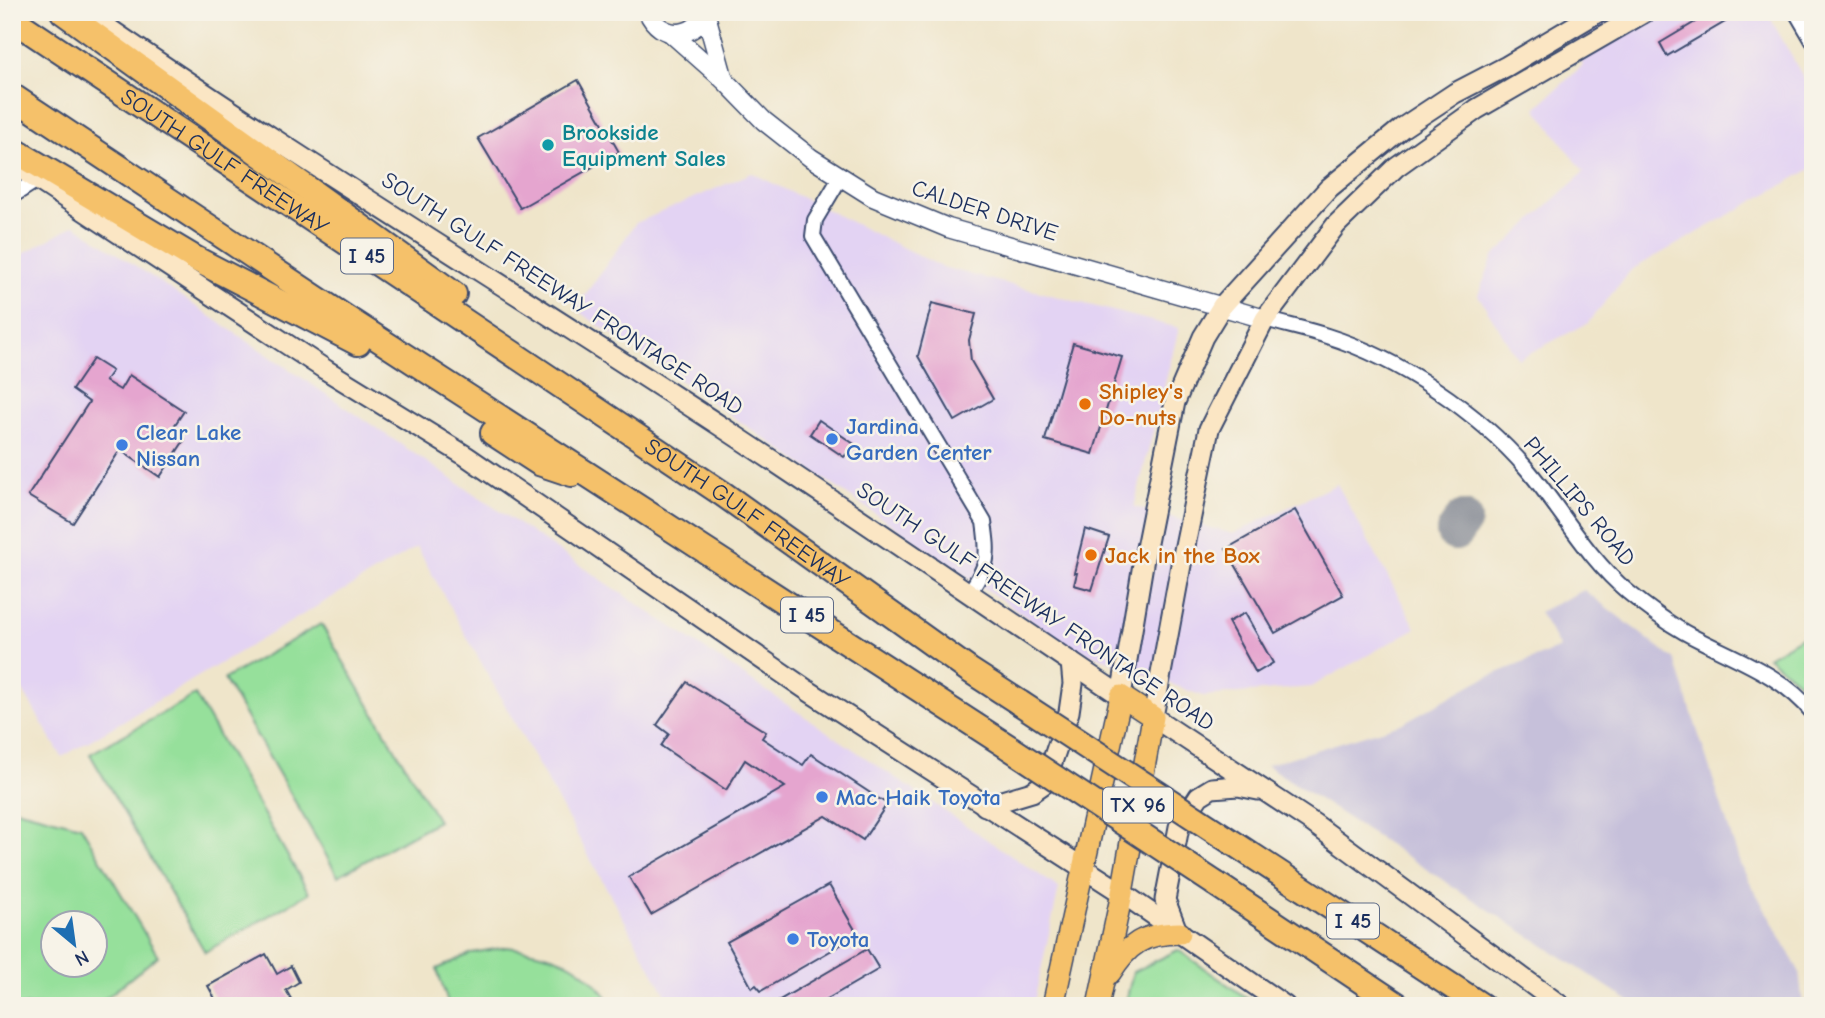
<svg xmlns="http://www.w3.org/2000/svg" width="1825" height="1018" font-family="'Comic Neue',sans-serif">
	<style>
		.built { fill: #e3d3f3 }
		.industrial { fill: #c6c0da }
		.green { fill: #96e09b; stroke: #58887c; stroke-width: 2; fill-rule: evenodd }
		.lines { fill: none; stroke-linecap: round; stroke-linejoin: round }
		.taxiway { stroke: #858a94; stroke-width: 38 }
		.building { fill: #e5a5cf }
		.minor-casing { stroke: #3b4a6e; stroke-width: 18 }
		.tertiary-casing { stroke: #3b4a6e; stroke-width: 21 }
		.secondary-casing { stroke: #3b4a6e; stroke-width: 23 }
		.primary-casing { stroke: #3b4a6e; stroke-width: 24 }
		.motorway-casing { stroke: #3b4a6e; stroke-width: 28 }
		.minor { stroke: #fff; stroke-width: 14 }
		.tertiary { stroke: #fff; stroke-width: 18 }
		.secondary { stroke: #fbe6c4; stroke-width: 19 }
		.primary { stroke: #f5c16b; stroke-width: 21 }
		.motorway { stroke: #f5c16b; stroke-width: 24 }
		.motorway-bridge-casing { stroke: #3b4a6e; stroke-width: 28; stroke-linecap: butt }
		.motorway-bridge { stroke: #f5c16b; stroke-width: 24 }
		.culture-dot { fill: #0f9aa8; stroke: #f7f3e8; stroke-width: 2.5 }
		.food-dot { fill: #e8710a; stroke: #f7f3e8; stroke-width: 2.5 }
		.shop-dot { fill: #3f7fe0; stroke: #f7f3e8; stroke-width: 2.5 }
		.labels { text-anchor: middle; stroke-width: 5; stroke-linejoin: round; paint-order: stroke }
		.shield { fill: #f7f3e8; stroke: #5d6a87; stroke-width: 2 }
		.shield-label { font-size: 21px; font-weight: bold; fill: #1b2f5e }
		.culture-label { font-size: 23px; font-weight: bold; fill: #0d838f; stroke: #f7f3e8; text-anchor: start }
		.street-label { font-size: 23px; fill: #1b2f5e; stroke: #f7f3e8 }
		.food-label { font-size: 23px; font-weight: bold; fill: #c56008; stroke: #f7f3e8; text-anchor: start }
		.shop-label { font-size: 23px; font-weight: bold; fill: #366cbe; stroke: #f7f3e8; text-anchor: start }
	</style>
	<rect width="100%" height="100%" fill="#f7f3e8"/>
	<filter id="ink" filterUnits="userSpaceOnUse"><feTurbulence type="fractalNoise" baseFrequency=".0143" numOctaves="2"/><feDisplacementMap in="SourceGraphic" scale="14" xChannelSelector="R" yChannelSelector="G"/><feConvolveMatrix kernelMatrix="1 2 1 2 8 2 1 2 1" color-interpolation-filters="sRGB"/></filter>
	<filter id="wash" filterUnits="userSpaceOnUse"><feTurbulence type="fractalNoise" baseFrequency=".00686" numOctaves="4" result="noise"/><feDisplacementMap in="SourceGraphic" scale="28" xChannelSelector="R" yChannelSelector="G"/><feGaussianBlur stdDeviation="1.57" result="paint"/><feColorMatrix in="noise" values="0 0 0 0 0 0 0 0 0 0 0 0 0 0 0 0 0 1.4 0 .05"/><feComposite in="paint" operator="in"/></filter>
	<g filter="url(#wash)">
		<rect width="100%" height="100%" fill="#efe5ca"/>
		<g class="built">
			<polygon points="1555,12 1767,12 1813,95 1813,168 1631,270 1588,323 1518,359 1478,295 1493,257 1584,172 1536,108 1583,65"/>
			<polygon points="752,173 942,267 1179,328 1134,507 1233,534 1337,484 1416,628 1311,687 1203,696 1069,646 575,309 636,223"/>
			<polygon points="75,225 1059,888 1033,1006 672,1006 417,547 62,757 12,672 12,260"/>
		</g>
		<polygon class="industrial" points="1584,590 1675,660 1740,864 1799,971 1803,1006 1637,1006 1266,765 1401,724 1480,680 1560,648 1539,612"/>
		<g class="green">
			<polygon points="321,624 438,821 338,876 224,679"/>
			<polygon points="1813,630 1813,694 1768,657"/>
			<polygon points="195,695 309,893 205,952 90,754"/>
			<path d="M12 808 81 826 158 956 96 1006H12ZM94 923V965H52V923Z"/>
			<path d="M507 947C559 954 582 962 614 1006H449L437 969 472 953Z"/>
			<polygon points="1178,950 1258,1006 1125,1006 1133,972"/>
		</g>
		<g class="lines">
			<polyline class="taxiway" points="1455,532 1463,520"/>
		</g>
		<g id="blocks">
			<g class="building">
				<polygon points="1712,12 1742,12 1667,56 1660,43"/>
				<polygon points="578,80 619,152 520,208 478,138"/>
				<polygon points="932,303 976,314 969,340 971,361 993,399 955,421 918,356"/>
				<polygon points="1073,343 1122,357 1093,454 1045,440"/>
				<polygon points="93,359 112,371 105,381 120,390 129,375 184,411 172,429 185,439 160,477 120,450 73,523 28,496 89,402 72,390"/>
				<polygon points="819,420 854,444 844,457 810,434"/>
				<polygon points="1295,510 1343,595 1275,633 1226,549"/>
				<polygon points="1085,529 1109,537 1092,590 1074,585 1077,573 1074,573"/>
				<polygon points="1245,613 1273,663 1256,673 1228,622"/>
				<polygon points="687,682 766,732 762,738 803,765 811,754 887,804 863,840 826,816 651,915 629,877 785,787 745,760 726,790 661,746 669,734 657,725"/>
				<polygon points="829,885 858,935 761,991 756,985 752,988 727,942"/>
				<polygon points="867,949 879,969 815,1006 774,1006 773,1004"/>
				<polygon points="266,954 277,974 291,966 299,982 286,990 295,1006 219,1006 208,986"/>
			</g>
		</g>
	</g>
	<g filter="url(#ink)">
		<use href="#blocks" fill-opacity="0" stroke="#3b4a6e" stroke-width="2"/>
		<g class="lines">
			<defs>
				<g id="minor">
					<polyline points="1796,12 1813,41"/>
					<path d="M840 178 815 220 813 236 984 522C989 557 989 564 969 593"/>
					<polyline points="12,196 37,180"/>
					<path d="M1265 319C1285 325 1306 329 1327 336 1400 359 1477 411 1527 469 1561 509 1587 558 1628 592 1645 606 1665 621 1684 632 1729 657 1780 672 1813 713"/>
				</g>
				<g id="tertiary">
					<path d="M648 12C660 40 694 40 707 12"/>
					<polyline points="706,15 724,80"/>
					<polyline points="672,34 724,80 764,121 811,158 873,197 948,228 1265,319"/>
				</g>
				<g id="secondary">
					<path d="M85 12C295 158 514 290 728 431 860 518 990 608 1121 696L1144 558 1175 402 1203 337 1222 306 1329 188 1402 128 1455 93 1507 66 1598 12"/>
					<polyline points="12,163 326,370 466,456 807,690 1122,893 1285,1006"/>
					<polyline points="985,806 1032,792 1045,783 1069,712 1073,684 1071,662"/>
					<polyline points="1177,931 1165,900 1179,827 1199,796 1212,788 1238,786 1258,790"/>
					<polyline points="1561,1006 1313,823 1153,717 1181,565 1209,429 1265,319 1336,225 1396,167 1477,109 1645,12"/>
				</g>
				<g id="primary">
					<path d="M1110 973C1128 944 1144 933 1180 933"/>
					<polyline points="1053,1006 1121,696 1153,717 1122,893 1098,1006"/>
				</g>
				<g id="motorway">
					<polyline points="63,12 454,294"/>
					<path id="s1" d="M12 19 723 494 969 670 1020 703"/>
					<polyline points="12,96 346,318 1010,748"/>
					<polyline points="12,149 196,259 358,343"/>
					<polyline points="493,433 539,463 572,474"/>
					<polyline points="1224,837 1482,1006"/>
					<polyline points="1216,884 1399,1006"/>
				</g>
			</defs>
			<use href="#minor" class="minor-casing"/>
			<use href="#tertiary" class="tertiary-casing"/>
			<use href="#secondary" class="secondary-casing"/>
			<use href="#primary" class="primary-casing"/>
			<use href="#motorway" class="motorway-casing"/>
			<use href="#minor" class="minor"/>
			<use href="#tertiary" class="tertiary"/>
			<use href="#secondary" class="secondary"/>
			<use href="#primary" class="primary"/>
			<use href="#motorway" class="motorway"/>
			<defs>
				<g id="motorway-bridge">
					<polyline points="1020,703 1224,837"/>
					<polyline points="1010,748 1216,884"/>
				</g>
			</defs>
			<use href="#motorway-bridge" class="motorway-bridge-casing"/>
			<use href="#motorway-bridge" class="motorway-bridge"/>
		</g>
	</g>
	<circle class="culture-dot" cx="548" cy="145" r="7"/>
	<g class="food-dot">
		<circle cx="1085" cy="404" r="7"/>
		<circle cx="1091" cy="555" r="7"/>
	</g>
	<g class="shop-dot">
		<circle cx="832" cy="439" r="7"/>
		<circle cx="122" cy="445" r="7"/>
		<circle cx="822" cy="797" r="7"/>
		<circle cx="793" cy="939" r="7"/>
	</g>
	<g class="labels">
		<g class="shield">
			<rect x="341" y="238.5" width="52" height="35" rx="5"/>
			<rect x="781" y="597.5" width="52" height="35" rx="5"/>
			<rect x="1103" y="787.5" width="70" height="35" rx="5"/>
			<rect x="1327" y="903.5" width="52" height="35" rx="5"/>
		</g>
		<g class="shield-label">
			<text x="367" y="263">I 45</text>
			<text x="807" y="622">I 45</text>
			<text x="1138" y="812">TX 96</text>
			<text x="1353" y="928">I 45</text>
		</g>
		<g class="culture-label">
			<text x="562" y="140">Brookside<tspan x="562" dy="26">Equipment Sales</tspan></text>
		</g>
		<g class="street-label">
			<text dy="8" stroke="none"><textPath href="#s1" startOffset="256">SOUTH GULF FREEWAY</textPath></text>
			<text transform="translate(985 210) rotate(18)" y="8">CALDER DRIVE</text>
			<text transform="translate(563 293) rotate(33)" y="8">SOUTH GULF FREEWAY FRONTAGE ROAD</text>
			<text transform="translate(1580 501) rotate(50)" y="8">PHILLIPS ROAD</text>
			<text dy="8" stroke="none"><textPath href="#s1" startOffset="886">SOUTH GULF FREEWAY</textPath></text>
			<text transform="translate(1036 606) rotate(34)" y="8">SOUTH GULF FREEWAY FRONTAGE ROAD</text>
		</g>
		<g class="food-label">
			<text x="1099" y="399">Shipley's<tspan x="1099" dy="26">Do-nuts</tspan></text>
			<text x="1105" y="563">Jack in the Box</text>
		</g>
		<g class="shop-label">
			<text x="846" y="434">Jardina<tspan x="846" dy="26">Garden Center</tspan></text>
			<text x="136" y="440">Clear Lake<tspan x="136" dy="26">Nissan</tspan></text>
			<text x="836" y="805">Mac Haik Toyota</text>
			<text x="807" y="947">Toyota</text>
		</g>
	</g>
	<rect width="1825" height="1018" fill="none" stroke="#f7f3e8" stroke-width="42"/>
	<g transform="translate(74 944) rotate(151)"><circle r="33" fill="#f7f3e8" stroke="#9fa5b1" stroke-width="2"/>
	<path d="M0-5L12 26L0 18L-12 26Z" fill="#1f6fb2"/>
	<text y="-10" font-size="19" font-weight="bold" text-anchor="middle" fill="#1b2f5e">N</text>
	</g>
</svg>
